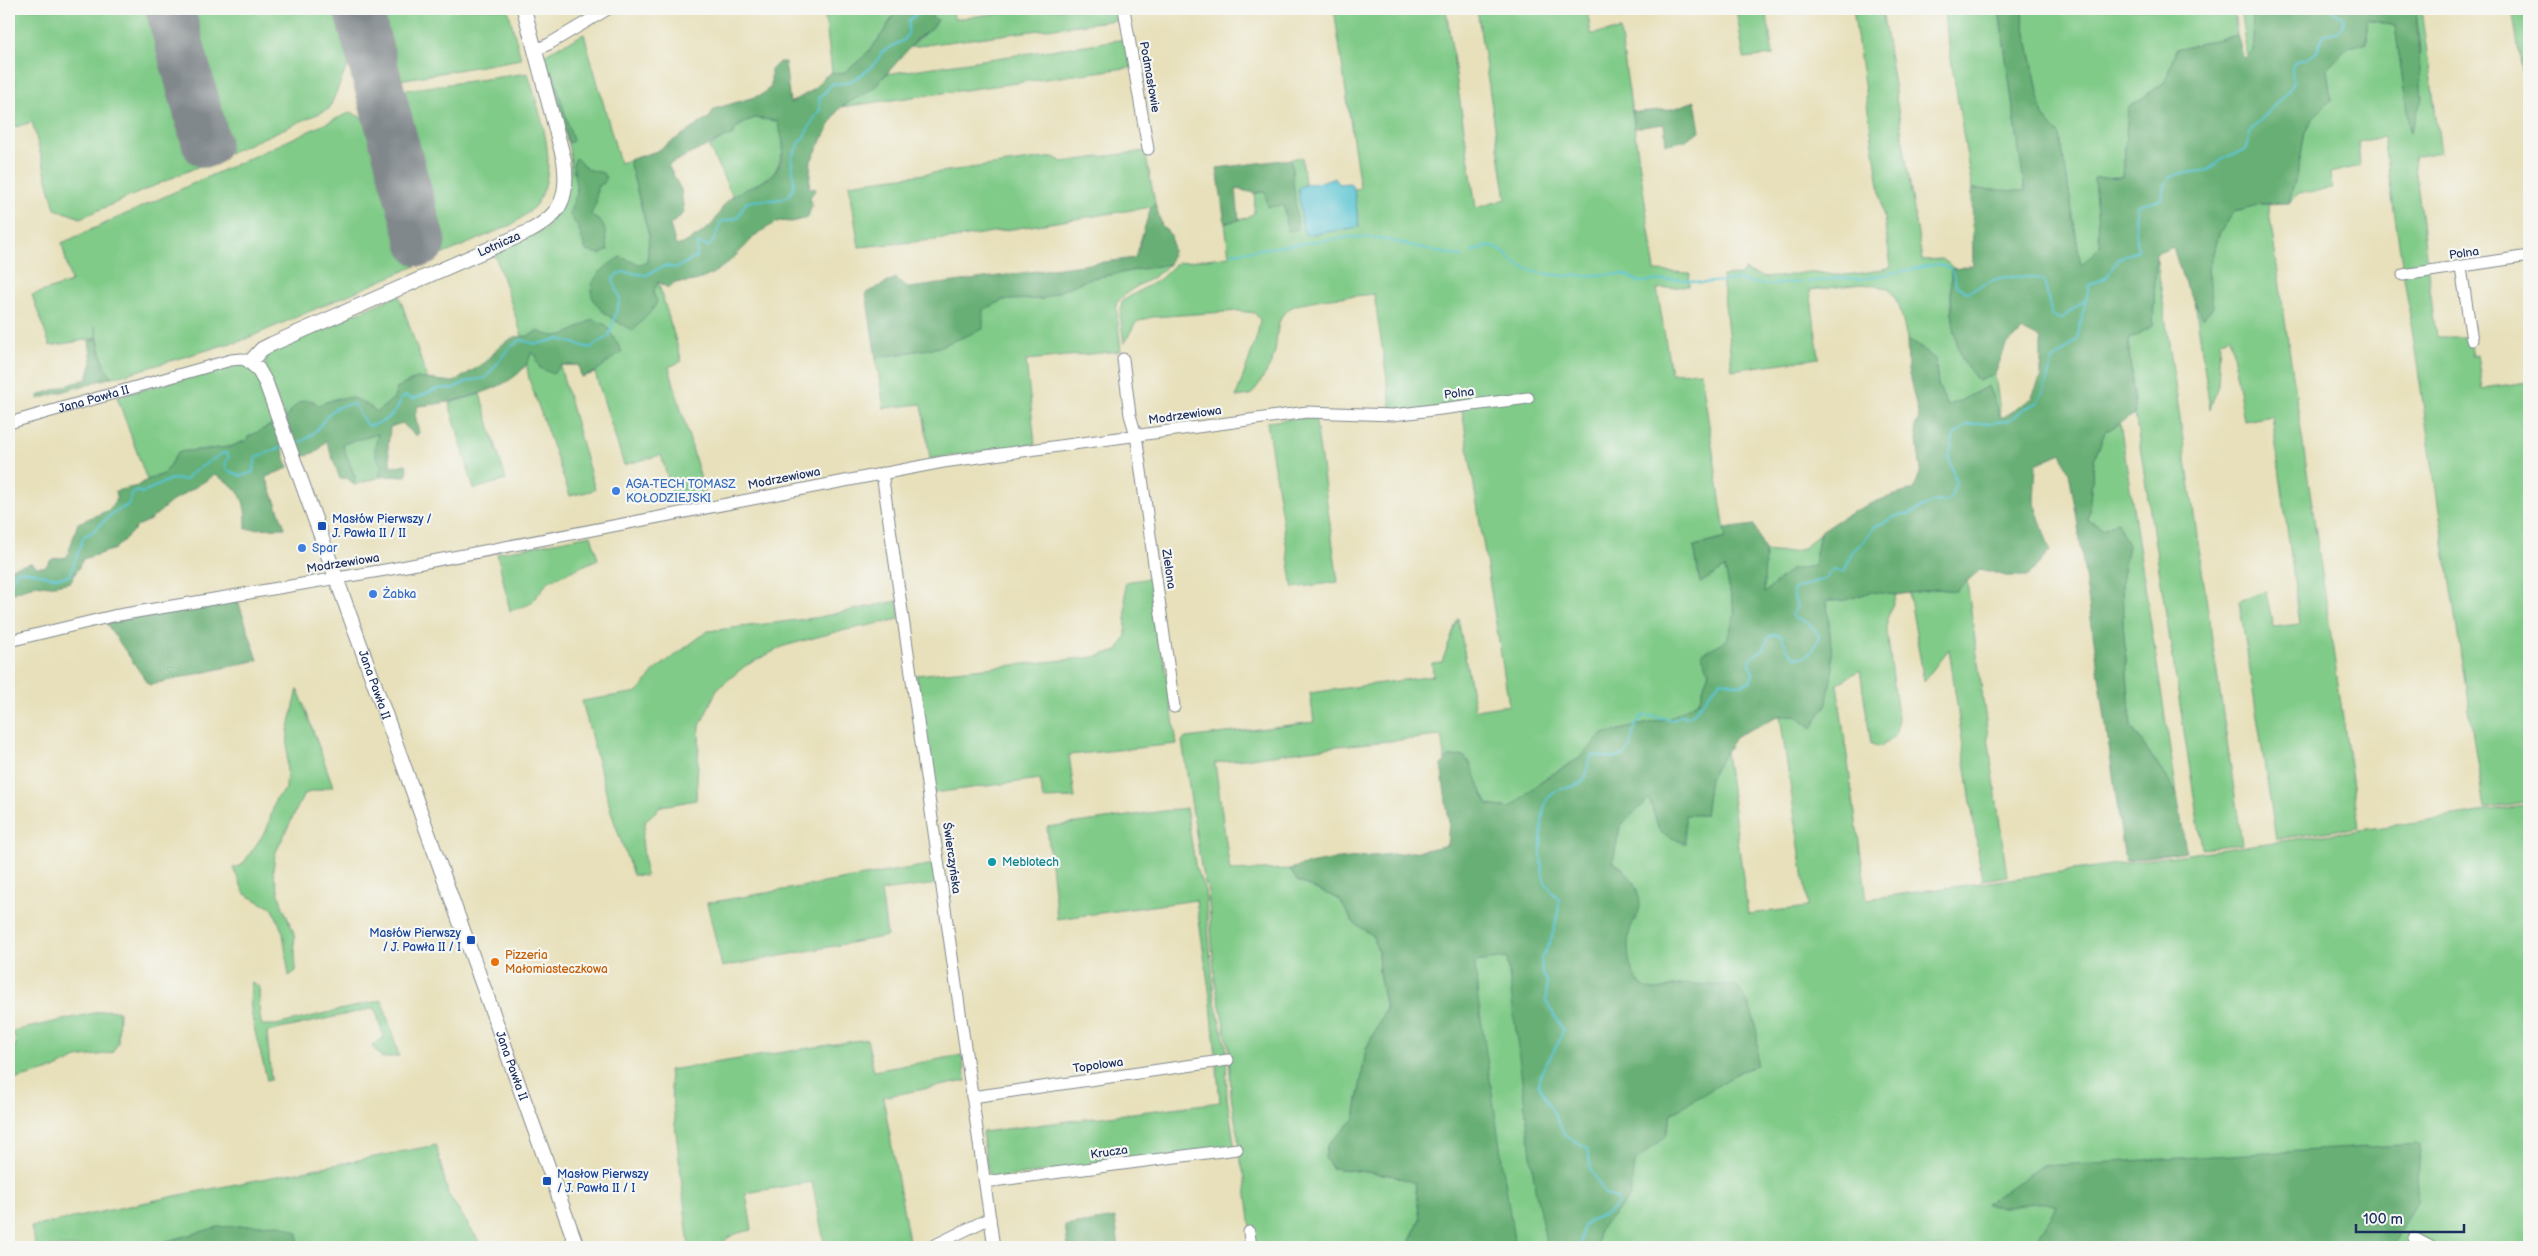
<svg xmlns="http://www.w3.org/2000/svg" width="2538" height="1256" font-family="'Balsamiq Sans',sans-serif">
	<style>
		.green { fill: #80cb88; stroke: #4e7d73 }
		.forest { fill: #68af74; stroke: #426f69; fill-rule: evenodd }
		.water { fill: #59c4d3; stroke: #3a7a98 }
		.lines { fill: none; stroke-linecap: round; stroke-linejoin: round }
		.stream { stroke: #59c4d3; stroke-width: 2 }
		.runway { stroke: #81888c; stroke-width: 49 }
		.minor-casing { stroke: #81888c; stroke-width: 13 }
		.major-casing { stroke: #81888c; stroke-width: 16 }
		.minor { stroke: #fff; stroke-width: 11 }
		.major { stroke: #fff; stroke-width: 14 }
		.shop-dot { fill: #3f7fe0; stroke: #f6f6f2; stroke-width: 2 }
		.transit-dot { fill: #1a4fb4; stroke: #f6f6f2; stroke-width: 2 }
		.culture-dot { fill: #0f9aa8; stroke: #f6f6f2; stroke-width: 2 }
		.food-dot { fill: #e8710a; stroke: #f6f6f2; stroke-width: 2 }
		.labels { text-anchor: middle; stroke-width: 4.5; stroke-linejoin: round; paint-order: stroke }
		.street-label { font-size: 12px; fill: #1b2f5e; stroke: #f6f6f2 }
		.shop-label { font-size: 12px; fill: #366cbe; stroke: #f6f6f2; text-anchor: start }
		.transit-label { font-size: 12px; fill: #164399; stroke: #f6f6f2; text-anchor: start }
		.culture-label { font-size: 12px; fill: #0d838f; stroke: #f6f6f2; text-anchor: start }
		.food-label { font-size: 12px; fill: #c56008; stroke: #f6f6f2; text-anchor: start }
	</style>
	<rect width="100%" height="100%" fill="#f6f6f2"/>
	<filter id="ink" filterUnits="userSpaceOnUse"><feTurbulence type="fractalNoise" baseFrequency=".02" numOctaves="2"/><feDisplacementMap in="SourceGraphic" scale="10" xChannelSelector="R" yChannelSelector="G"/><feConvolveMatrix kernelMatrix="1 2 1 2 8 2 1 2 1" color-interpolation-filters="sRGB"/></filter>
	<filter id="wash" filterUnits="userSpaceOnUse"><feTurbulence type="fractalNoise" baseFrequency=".0096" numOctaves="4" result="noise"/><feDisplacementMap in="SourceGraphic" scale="20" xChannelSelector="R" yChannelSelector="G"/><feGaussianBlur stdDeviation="1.12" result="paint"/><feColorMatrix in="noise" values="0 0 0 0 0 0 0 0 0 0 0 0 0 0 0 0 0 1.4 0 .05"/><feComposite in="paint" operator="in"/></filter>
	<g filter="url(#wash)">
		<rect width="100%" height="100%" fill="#e7e0ba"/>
		<g class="green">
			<polygon points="9,9 340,9 352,55 329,109 81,218 55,209 32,122 9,129"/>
			<polygon points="375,9 508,9 521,59 394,81"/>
			<path d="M824 9H897C882 36 869 56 842 74L832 72Z"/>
			<polygon points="938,9 953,9 954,19 1030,9 1123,9 1133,67 841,107 874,88 886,74 1126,39 1123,19 910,47 938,21 931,17"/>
			<path d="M1334 9H1446L1476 208 1506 199 1477 9H1587L1591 34 1620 30 1655 271 1690 273 1689 286 1657 289 1671 373 1701 372 1726 538 1694 546 1700 583 1725 568 1735 614 1728 640 1709 671 1699 701 1671 718 1603 734 1578 759 1544 779 1510 808 1488 805 1481 793 1469 761 1449 757 1445 761 1441 736 1338 746 1215 763 1230 871 1290 869 1297 881 1339 899 1353 922 1373 936 1378 952 1379 973 1386 1009 1366 1049 1355 1119 1327 1145 1332 1168 1391 1175 1415 1183 1420 1219 1407 1247H1253L1245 1178 1237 1149 1239 1144 1231 1095 1229 1049 1215 982 1208 891 1202 873 1182 741 1186 738 1314 722 1310 693 1433 676 1432 663 1442 662 1458 618 1475 710 1509 705 1462 410 1392 412 1374 294C1354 297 1297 297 1284 313 1275 324 1278 342 1274 355 1270 369 1260 383 1251 395L1236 397 1257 336 1260 320 1255 313 1239 311 1152 317 1136 322 1124 344 1120 313 1122 301 1160 279 1177 263 1229 256 1225 223 1246 218 1254 213 1255 193 1265 192 1284 205 1287 231 1293 187 1291 159 1302 157 1305 184 1299 189 1303 230 1306 235 1359 227 1354 189 1360 188Z"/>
			<polygon points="1736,9 1766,9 1773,55 1744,58"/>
			<path d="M1853 9H1882L1922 260 1942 259 1956 269 1951 270V305L1956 339 1978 381 1995 374 2001 420 1988 386 1960 401 1947 405 1938 385 1935 359 1907 338 1899 305 1889 288 1863 284 1810 290 1819 358 1732 370 1722 276 1741 275 1744 270C1770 283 1783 275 1809 272 1818 271 1827 275 1836 275 1855 275 1872 272 1891 267Z"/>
			<polygon points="1943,9 1999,9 2025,192 1972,189"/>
			<polygon points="2021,9 2234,9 2237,35 2176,49 2165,82 2128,108 2123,177 2094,178 2100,246 2081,267 2060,136 2043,116"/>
			<polygon points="2240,9 2252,9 2254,49 2247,56"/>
			<polygon points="2416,9 2421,9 2441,152 2414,157 2436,337 2469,337 2473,356 2477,355 2482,388 2529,382 2529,801 2484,809 2383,137 2358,142 2360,166 2330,173 2332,189 2299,193 2289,203 2299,165 2305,132 2313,118 2331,100 2327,69 2347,48 2367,42 2367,19 2395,26 2410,131 2420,51"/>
			<polygon points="2512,9 2529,9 2529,113"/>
			<path d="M584 34 620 163 629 160 649 236 647 263 658 282 682 361 669 367 708 504 677 510 661 455 624 465 595 373 581 377 579 365H561V370L595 490 570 496 529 379 522 336 494 252 547 228C554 210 566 190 570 171 576 140 541 87 543 55Z"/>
			<path d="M528 73C538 110 562 167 537 203 531 212 520 219 511 225L236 343 234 342 120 376 110 377 105 369 95 326 97 338 50 346 32 295 71 282 62 243 351 112 369 122 398 91Z"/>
			<polygon points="754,118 777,121 785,146 776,170 766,179 733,197 709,147 725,137 732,136 737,127"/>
			<polygon points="1145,151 1155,203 1151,207 955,238 859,247 849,184 1054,157 1062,162"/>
			<polygon points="2261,204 2268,204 2359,827 2276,839 2239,601 2266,591 2273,627 2300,624 2272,416 2244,421 2230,336 2220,341 2218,385 2210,409 2195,301 2203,318 2213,307 2208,269 2220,232 2235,211"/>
			<polygon points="2156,254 2242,844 2202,848 2135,414 2128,339 2153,326"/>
			<path d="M1169 264C1154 282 1129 285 1116 304L1121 351 1026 360 1035 444 930 459 922 404 884 408 876 358 939 347 983 310 1003 300 1042 299 1088 279Z"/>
			<path d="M399 295 428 381 417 378 397 388 394 398 377 413 338 398 318 405 312 400 295 406 285 419 266 369C264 358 266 355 274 348Z"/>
			<polygon points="235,364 248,367 256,373 275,423 248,437 247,440 230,447 178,452 164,474 147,480 117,397"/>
			<polygon points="480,394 506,480 474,489 449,403"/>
			<polygon points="1315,416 1338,582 1293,588 1267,422"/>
			<polygon points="2120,423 2177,794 2131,726 2123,621 2122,576 2128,545 2088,520 2094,460 2105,432"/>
			<polygon points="378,434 382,466 380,477 354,485 355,477 342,444"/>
			<path d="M1820 532 1814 566 1791 570 1763 594 1765 551C1792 554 1802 554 1820 532Z"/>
			<polygon points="591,535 598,559 549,581 530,604 510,611 497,553"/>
			<polygon points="1151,578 1177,744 1069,755 1075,798 1043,799 1040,779 934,793 916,675 1094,657 1118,650 1126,637 1125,582"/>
			<polygon points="1967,581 2007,876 1982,880 1949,649 1924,681 1909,593 1937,589 1955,591"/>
			<polygon points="1871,591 1896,595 1887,619 1887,632 1898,716 1896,735 1881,747 1871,744 1860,670 1837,684 1867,899 2410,823 2529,804 2529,1247 1513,1247 1470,951 1624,869 1613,862 1620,826 1649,798 1660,832 1685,814 1705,815 1710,777 1726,752 1748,914 1808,907 1780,716 1796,715 1833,667 1826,601 1846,600"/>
			<polygon points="897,601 900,619 836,632 784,646 745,666 717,689 700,726 696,800 662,806 646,820 642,839 646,876 633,875 612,815 582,701 638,692 655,670 708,631 814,618"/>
			<polygon points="298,689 333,786 304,794 275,854 273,871 282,905 294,933 296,971 289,976 283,933 273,909 245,894 233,868 242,865 267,829 276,798 286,789 288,731"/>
			<polygon points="1186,808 1196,869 1205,890 1214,998 1226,1047 1227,1097 1235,1149 989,1179 982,1132 1220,1102 1211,1003 1196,900 1057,919 1047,827"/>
			<polygon points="934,864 937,884 881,891 887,936 722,967 707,903"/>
			<path d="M252 982 259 987C260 1000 258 1013 262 1025H276L382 1000 399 1056 382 1058 372 1046 384 1037 375 1008 267 1032 271 1080 267 1081C262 1052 245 1011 252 982Z"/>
			<polygon points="107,1010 119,1011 118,1043 112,1053 77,1058 54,1069 9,1081 9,1048 16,1046 15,1037 9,1036 9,1032"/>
			<path d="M867 1039 874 1071 962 1055 966 1081 883 1097 910 1247H825L812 1182 746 1193 752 1230C738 1233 728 1234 720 1247H689L669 1070Z"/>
			<polygon points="436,1145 448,1194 482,1246 36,1247 31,1227 175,1196"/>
		</g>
		<g class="forest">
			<path d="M897 9H938L931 17 938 20 931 29 919 37 874 88 841 107 836 113 811 161 809 187 816 189 810 197 812 206 807 218 791 222 779 221C771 226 759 231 753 238 732 260 708 286 675 282L668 288 658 282 653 292 657 302C652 313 641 321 633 331 594 310 569 288 620 257L638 264 647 263 649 236 629 160 657 151 710 117 714 109 761 95 771 87V70L779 62H785L790 103 813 90 823 78 832 72 842 74C869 56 882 36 897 9ZM754 118 777 121C783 139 787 152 777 169 768 184 745 187 732 197 723 204 720 213 714 222 705 232 689 242 676 246L670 225 684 213 681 190 668 165C680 159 723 137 732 136L737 127Z"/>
			<path d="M1999 9H2021L2043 116 2060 136 2081 266 2100 246 2094 178 2123 177 2128 108 2165 82 2176 49 2237 35 2244 59 2254 49 2252 9H2416L2422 99 2410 133 2395 26 2367 19V42L2347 48 2327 69 2331 100 2313 118 2305 132 2299 165 2289 203 2261 204 2235 211 2220 232 2208 269 2213 307 2203 318 2183 279 2173 247 2156 254 2153 326 2128 340 2135 414 2105 432 2094 460 2088 520 2103 529 2117 522 2128 545 2122 576 2123 621 2131 726 2177 794 2186 851 2125 861 2076 512 2069 472 2061 453 2036 464 2034 502 2050 551 2028 576H2006L1981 569 1956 591 1937 589 1896 595 1871 592 1846 600 1827 601 1833 667 1827 703 1812 728 1796 715 1780 716 1736 736 1710 777 1705 815H1685V844L1660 832 1649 799 1620 826 1613 862C1628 872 1639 886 1640 905 1640 914 1632 922 1630 930 1625 950 1629 989 1656 990 1663 990 1671 985 1678 985 1697 982 1717 987 1736 985 1757 1013 1759 1032 1757 1065L1740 1072 1671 1114 1666 1136 1634 1163 1630 1197 1599 1230 1597 1247H1547L1535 1188 1507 958 1475 962 1478 999 1515 1247H1407L1420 1219 1415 1183 1391 1175 1332 1168 1325 1158 1327 1145 1355 1119 1366 1049 1386 1009 1379 973 1378 952 1373 936 1353 922 1339 899 1297 881 1290 869C1341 853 1396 859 1447 845L1449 822 1441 765 1449 757 1464 756C1476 768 1479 790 1488 805L1510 808 1544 779 1578 759 1603 734 1670 718 1699 701 1709 671 1701 654 1727 640 1735 614 1725 568 1700 583 1694 546 1726 538 1724 529 1754 525 1765 551 1764 593 1791 570 1814 566 1820 532C1850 511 1879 498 1914 490L1921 470 1915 426 1919 418 1908 370 1907 338 1935 359 1938 385 1947 405 1960 401 1988 386 2001 419 2031 399 2041 377V339L2023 330 2006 345 1995 374 1978 381C1973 374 1966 367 1962 359 1951 331 1951 299 1951 270L1973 265 1972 189 2025 191Z"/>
			<polygon points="553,73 573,141 569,143 550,76"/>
			<polygon points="1695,101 1700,131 1684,141 1666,144 1664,124 1635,128 1632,110 1637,112 1672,109"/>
			<path d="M576 158 587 169 603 173 606 178 604 183 597 187 596 203 591 214C594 219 600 219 603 225 607 232 605 242 608 250L600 254 586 251 578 227 569 214 577 193 573 165Z"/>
			<polygon points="1291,159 1298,229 1287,231 1284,205 1268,207 1265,192 1255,193 1236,189 1239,220 1225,223 1217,168"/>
			<polygon points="1155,203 1162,226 1171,235 1173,252 1169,264 1088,279 1042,299 1003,300 983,310 983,329 939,347 876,358 866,293 896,278 909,288 1135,258 1151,207"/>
			<path d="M593 319 606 325 622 351 595 372 581 377 579 365H561L553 374 540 368 536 360 537 356 531 353C525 389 448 404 418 406L415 414 419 433 416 436 402 423 390 427 388 448 391 467 406 464 408 472 406 476 380 477 379 474 382 466C373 452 374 451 378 434L342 444 355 477 354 485 347 478 340 479 326 440 318 451 300 458 285 419C294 406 303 393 318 405 348 395 352 393 377 412L394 398 397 388 417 378 454 382 486 362 500 346 514 337 528 336 538 331C562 343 572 330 593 319Z"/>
			<polygon points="97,338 104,367 112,377 38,399 38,396 44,393 87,379 92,362 89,341"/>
			<path d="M275 423 288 468 266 477 285 528 246 529C246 499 242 489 215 475L171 502 150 520 138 526 115 549 83 559 71 582 49 586 36 584 9 595V571L11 568 31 563 37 567H45L52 559 67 557 78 523 109 510 117 498 115 491 138 486 147 480 164 474 178 452 230 447 247 440 248 437Z"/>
			<polygon points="237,598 258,660 149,685 106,623"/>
			<path d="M2420 1144 2417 1201 2393 1247H2032L2057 1206C2030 1196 2014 1214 1985 1204L2042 1166Z"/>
			<polygon points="1115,1218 1119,1247 1068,1247 1065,1226"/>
			<polygon points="280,1224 298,1233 298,1247 145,1247 218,1227"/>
		</g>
		<path class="water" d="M1331 178H1335L1339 184 1350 183 1354 189 1359 227 1306 235 1303 230 1298 188C1309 181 1321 185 1331 178Z"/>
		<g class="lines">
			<g class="stream">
				<polyline points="1471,252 1487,246 1499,249 1518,265 1538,273 1567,276 1624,274 1639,282 1680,279 1702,283 1736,280 1766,285 1801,282"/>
				<polyline points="1232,253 1351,237 1378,238 1462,257"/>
				<path d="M1808 282 1839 278 1862 279 1938 264 1951 269 1957 285 1966 292C1976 289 1982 285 1991 281 2002 275 2032 276 2044 280L2052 316 2061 319 2086 299"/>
				<path d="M295 444C328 434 318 405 354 404L365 423 369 426C385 422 397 415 401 398L406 396 413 399 440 388 452 389 468 381 486 378 509 348 521 340 536 344 559 339 590 348 609 336 620 299 613 279 617 274 624 272 646 275 665 266 676 268 697 257V245L699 243 708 247 714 240 721 222 737 218 746 203C759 196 788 207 793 188 796 177 790 167 792 156L820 109 819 98 833 83C848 88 877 66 882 52L904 40 908 34 909 20 923 9"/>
				<path d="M9 586 17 571C36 569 52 583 70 575L84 536 91 533 113 513 128 505 132 495 137 491 142 493 171 479 186 480 189 475 221 454 227 453 229 458 225 463 227 470 241 476 253 472 256 457 283 447"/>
				<path d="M1581 1247C1579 1208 1602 1225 1618 1204L1617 1198 1605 1194 1591 1170 1587 1148 1565 1135 1538 1083C1543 1060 1558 1052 1563 1030L1546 1002 1547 982 1542 973 1541 958C1552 943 1559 917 1559 899 1553 894 1548 888 1545 881 1539 869 1540 810 1548 798 1555 785 1576 791 1584 779 1590 772 1586 765 1590 758L1594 755C1646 767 1621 734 1644 715L1674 720 1682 715 1686 717 1693 714 1720 681 1741 685 1751 681C1757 661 1738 664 1764 649L1769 636 1776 634 1782 636 1787 649 1795 657C1810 659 1816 649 1819 636 1812 625 1807 621 1795 619L1791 615 1797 607 1793 593 1794 589 1826 578 1832 570 1844 572 1853 551 1864 541 1874 527 1899 515 1909 514 1935 501 1945 502 1950 499 1956 483 1949 458 1954 435 1967 425 2008 421 2026 408 2038 402 2044 391 2052 362 2077 339 2089 285 2107 277 2117 260 2138 250 2135 219 2137 205 2161 199 2166 183 2170 177 2179 174 2209 170 2224 158 2245 150 2251 130 2287 93 2293 82 2292 68 2295 61 2306 59 2317 51 2324 34C2334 33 2340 32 2344 24L2343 17 2331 9"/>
			</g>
			<g class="runway">
				<polyline points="170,9 206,143"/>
				<polyline points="358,9 421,242"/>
			</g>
		</g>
	</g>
	<g filter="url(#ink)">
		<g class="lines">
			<defs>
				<g id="minor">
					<polyline points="1124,9 1148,149"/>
					<polyline points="535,50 549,44 608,9"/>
					<polyline points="2461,268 2472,340"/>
					<polyline points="2403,275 2529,256"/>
					<polyline points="1123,359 1130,415 1136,435 1174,707"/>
					<path id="s1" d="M9 423 231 360 242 359 250 362"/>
					<polyline points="882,473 994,1247"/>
					<polyline points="9,641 113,616 391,569 943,462 1307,412 1393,415 1528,398"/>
					<polyline points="972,1097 1228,1060"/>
					<polyline points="985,1182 1237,1149"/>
					<polyline points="1249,1232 1251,1247"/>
					<polyline points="2414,1238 2431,1247"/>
					<polyline points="931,1247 990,1218"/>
				</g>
				<g id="major">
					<path id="s2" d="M524 9 564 160C569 196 562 214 530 231L272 344 262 349 250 362 258 369 266 383 577 1247"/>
				</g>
			</defs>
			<use href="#minor" class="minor-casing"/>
			<use href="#major" class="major-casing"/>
			<use href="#minor" class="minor"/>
			<use href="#major" class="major"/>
		</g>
	</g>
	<g class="shop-dot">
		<circle cx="616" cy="491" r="5"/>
		<circle cx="302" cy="548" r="5"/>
		<circle cx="373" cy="594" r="5"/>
	</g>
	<g class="transit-dot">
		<rect x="317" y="521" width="10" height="10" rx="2.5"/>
		<rect x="466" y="935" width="10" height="10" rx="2.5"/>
		<rect x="542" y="1176" width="10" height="10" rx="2.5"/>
	</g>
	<circle class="culture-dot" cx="992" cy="862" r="5"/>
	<circle class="food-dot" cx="495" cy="962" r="5"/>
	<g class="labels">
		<g class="street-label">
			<text transform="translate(1150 77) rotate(80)" y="4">Podmasłowie</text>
			<text transform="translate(499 244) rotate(-24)" y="4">Lotnicza</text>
			<text transform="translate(2464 253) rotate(-8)" y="4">Polna</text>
			<text transform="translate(1459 393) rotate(-7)" y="4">Polna</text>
			<text dy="4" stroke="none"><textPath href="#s1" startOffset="88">Jana Pawła II</textPath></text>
			<text transform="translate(1185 415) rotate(-8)" y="4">Modrzewiowa</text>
			<text transform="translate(784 478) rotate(-11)" y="4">Modrzewiowa</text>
			<text transform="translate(343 563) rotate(-9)" y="4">Modrzewiowa</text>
			<text transform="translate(1169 569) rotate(82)" y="4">Zielona</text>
			<text dy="4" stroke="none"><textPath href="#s2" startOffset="900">Jana Pawła II</textPath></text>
			<text transform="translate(952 858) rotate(82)" y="4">Świerczyńska</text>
			<text transform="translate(1098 1065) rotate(-8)" y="4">Topolowa</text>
			<text dy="4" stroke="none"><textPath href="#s2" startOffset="1305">Jana Pawła II</textPath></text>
			<text transform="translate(1109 1152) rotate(-8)" y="4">Krucza</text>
		</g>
		<g class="shop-label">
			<text x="626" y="488">AGA-TECH TOMASZ<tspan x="626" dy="14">KOŁODZIEJSKI</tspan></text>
			<text x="312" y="552">Spar</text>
			<text x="383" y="598">Żabka</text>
		</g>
		<g class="transit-label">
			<text x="332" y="523">Masłów Pierwszy /<tspan x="332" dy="14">J. Pawła II / II</tspan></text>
			<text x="461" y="937" text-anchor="end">Masłów Pierwszy<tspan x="461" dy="14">/ J. Pawła II / I</tspan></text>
			<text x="557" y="1178">Masłow Pierwszy<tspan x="557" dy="14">/ J. Pawła II / I</tspan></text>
		</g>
		<g class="culture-label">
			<text x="1002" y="866">Meblotech</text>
		</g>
		<g class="food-label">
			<text x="505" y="959">Pizzeria<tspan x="505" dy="14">Małomiasteczkowa</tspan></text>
		</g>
	</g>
	<rect width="2538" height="1256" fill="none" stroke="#f6f6f2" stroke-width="30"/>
	<path d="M2356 1224v8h108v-8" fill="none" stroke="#1b2f5e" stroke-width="2.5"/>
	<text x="2363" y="1224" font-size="15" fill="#1b2f5e" stroke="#f6f6f2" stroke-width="4" paint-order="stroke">100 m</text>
</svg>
